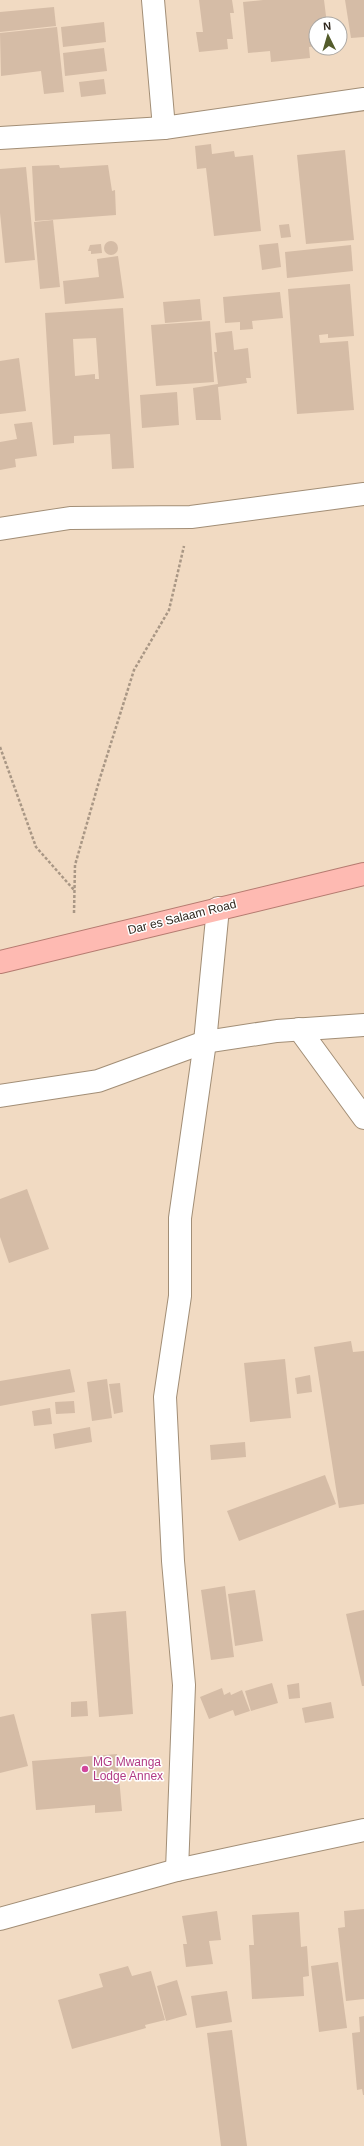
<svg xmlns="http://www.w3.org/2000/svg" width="364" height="2146" font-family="Arial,sans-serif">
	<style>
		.building { fill: #d5bca6; fill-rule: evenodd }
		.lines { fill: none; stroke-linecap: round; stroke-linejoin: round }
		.minor-casing { stroke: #a28e76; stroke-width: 24 }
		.trunk-casing { stroke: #b57b70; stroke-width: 24 }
		.path { stroke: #a99785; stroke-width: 2.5; stroke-dasharray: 3 2; stroke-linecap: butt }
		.minor { stroke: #fff; stroke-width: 22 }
		.trunk { stroke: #febab2; stroke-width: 22 }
		.hotel-dot { fill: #d1479c; stroke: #fff; stroke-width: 1.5 }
		.labels { text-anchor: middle; stroke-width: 3; stroke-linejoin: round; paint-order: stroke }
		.street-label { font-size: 12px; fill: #2e261c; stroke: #fff }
		.hotel-label { font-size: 12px; fill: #b23c85; stroke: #fff; text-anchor: start }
	</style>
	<rect width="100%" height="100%" fill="#f1dac2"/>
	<g class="building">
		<polygon points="199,0 232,0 234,13 230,13 233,39 227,39 228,49 199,52 196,32 203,32"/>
		<polygon points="263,0 324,0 327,24 316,24 316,46 309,47 310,58 271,62 270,51 248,53 243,2"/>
		<polygon points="345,0 364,0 364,37 351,38"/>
		<polygon points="54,7 56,26 0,32 0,12"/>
		<polygon points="104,22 106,42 63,47 61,27"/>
		<polygon points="57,27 64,92 44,94 41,71 1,76 0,33"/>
		<polygon points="104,48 107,71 65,76 63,53"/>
		<polygon points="104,79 106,94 81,97 79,82"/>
		<polygon points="211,144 212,154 234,151 235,157 253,155 261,231 214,236 206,168 197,169 195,146"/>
		<polygon points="345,150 354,240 306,244 297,155"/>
		<polygon points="59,165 60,168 108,165 112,191 115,190 116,215 35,221 32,166"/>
		<polygon points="26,167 35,260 5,263 0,213 0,169"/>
		<polygon points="53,220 60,287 40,289 34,222"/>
		<polygon points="289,224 291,237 281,238 279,225"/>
		<circle cx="111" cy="248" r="7"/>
		<polygon points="278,243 281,267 262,270 259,245"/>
		<polygon points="101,244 102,253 91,254 91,251 88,251 90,245"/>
		<polygon points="351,245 353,271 287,278 285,252"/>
		<polygon points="118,256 124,298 65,304 63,281 99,277 97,259"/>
		<polygon points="350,284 354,336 328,338 328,334 319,335 320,343 348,341 354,410 297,414 288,289"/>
		<polygon points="280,292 283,318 252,321 253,329 240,330 240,322 225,323 223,297"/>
		<polygon points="200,299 202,320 165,323 163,302"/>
		<path d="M123 308 134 468 112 469 110 434 74 436V443L53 445 45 313ZM96 338 99 379H95V374L75 376 73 339Z"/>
		<polygon points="210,321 214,382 156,386 151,325"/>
		<polygon points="232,331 234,350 248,348 251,378 246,378 247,383 218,387 221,420 196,420 193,388 218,384 214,352 217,352 215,333"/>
		<polygon points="19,358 26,411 0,414 0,361"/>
		<polygon points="177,392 179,425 142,428 140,395"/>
		<polygon points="32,422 37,456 15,459 16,467 0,470 0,442 17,439 14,424"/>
		<polygon points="27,1189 49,1249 9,1263 0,1237 0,1199"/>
		<polygon points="351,1341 353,1352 364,1351 364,1504 339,1508 314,1347"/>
		<polygon points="285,1359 291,1418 250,1422 244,1363"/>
		<polygon points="70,1369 75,1392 0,1406 0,1381"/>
		<polygon points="310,1375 312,1392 297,1394 295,1378"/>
		<polygon points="107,1379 112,1418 92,1421 87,1382"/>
		<polygon points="120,1383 123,1412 114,1414 109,1384"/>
		<polygon points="74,1401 75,1413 56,1414 55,1402"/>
		<polygon points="50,1408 52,1424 34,1426 32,1411"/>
		<polygon points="90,1427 92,1442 55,1449 53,1434"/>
		<polygon points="245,1442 246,1457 211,1460 210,1445"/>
		<polygon points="325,1475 336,1504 239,1541 227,1511"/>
		<polygon points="225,1586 234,1657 211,1660 201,1590"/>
		<polygon points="255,1590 263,1641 235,1646 228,1594"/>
		<polygon points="364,1610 364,1686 362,1686 346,1614"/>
		<polygon points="126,1611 133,1714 99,1717 91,1614"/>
		<polygon points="272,1683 278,1703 251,1711 245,1691"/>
		<polygon points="299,1683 300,1698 289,1699 287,1685"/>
		<polygon points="222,1688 224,1695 230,1692 231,1695 242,1690 250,1711 235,1716 233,1710 209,1719 200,1697"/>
		<polygon points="87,1701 88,1716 71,1717 71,1702"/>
		<polygon points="331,1702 334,1718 305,1723 302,1708"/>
		<polygon points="14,1714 28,1766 0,1773 0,1717"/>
		<polygon points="117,1754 122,1811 95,1813 95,1805 36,1810 32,1761"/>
		<polygon points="364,1909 364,1999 346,2001 338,1928 345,1927 344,1911"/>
		<polygon points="217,1911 221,1940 209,1941 213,1964 186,1967 183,1944 187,1944 182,1916"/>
		<polygon points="299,1912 301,1947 307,1946 309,1976 303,1977 304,1996 252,1999 249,1945 254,1945 252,1915"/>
		<polygon points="338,1962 347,2028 319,2032 311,1966"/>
		<polygon points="128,1966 132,1976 151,1971 165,2020 145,2025 146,2028 72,2049 58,2000 103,1987 99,1974"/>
		<polygon points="177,1980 187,2015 166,2021 157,1986"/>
		<polygon points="227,1991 232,2022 196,2028 191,1996"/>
		<polygon points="364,2016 364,2095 363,2095 362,2089 357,2090 352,2033 360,2032 359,2017"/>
		<polygon points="232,2030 247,2146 221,2146 207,2033"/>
	</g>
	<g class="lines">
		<defs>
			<g id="minor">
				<polyline points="153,0 164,128"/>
				<polyline points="0,138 164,128 364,99"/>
				<polyline points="0,529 70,518 191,517 364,494"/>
				<polyline points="299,1029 364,1118"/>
				<polyline points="0,1096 98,1081 205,1042 277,1031 364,1025"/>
				<polyline points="177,1870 184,1685 173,1561 165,1397 180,1296 180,1218 205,1042 218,908"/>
				<polyline points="0,1919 177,1870 364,1830"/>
			</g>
			<polyline id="trunk" points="0,962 364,874"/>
		</defs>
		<use href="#minor" class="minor-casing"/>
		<use href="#trunk" class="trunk-casing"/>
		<g class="path">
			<polyline points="0,747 36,847 74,890"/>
			<polyline points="74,913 75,865 100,778 134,670 169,610 184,546"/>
		</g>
		<use href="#minor" class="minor"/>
		<use href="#trunk" class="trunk"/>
	</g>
	<circle class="hotel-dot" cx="85" cy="1769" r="4"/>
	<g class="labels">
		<g class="street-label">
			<text transform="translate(182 917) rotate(-14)" y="4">Dar es Salaam Road</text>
		</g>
		<g class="hotel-label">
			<text x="93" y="1766">MG Mwanga<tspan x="93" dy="14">Lodge Annex</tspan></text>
		</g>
	</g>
	<g transform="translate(328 36) rotate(355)"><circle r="19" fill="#ffffff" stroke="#aba8a4"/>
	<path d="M0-3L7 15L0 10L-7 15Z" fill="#545c2b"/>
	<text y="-6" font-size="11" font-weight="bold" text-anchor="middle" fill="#2e261c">N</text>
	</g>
</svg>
